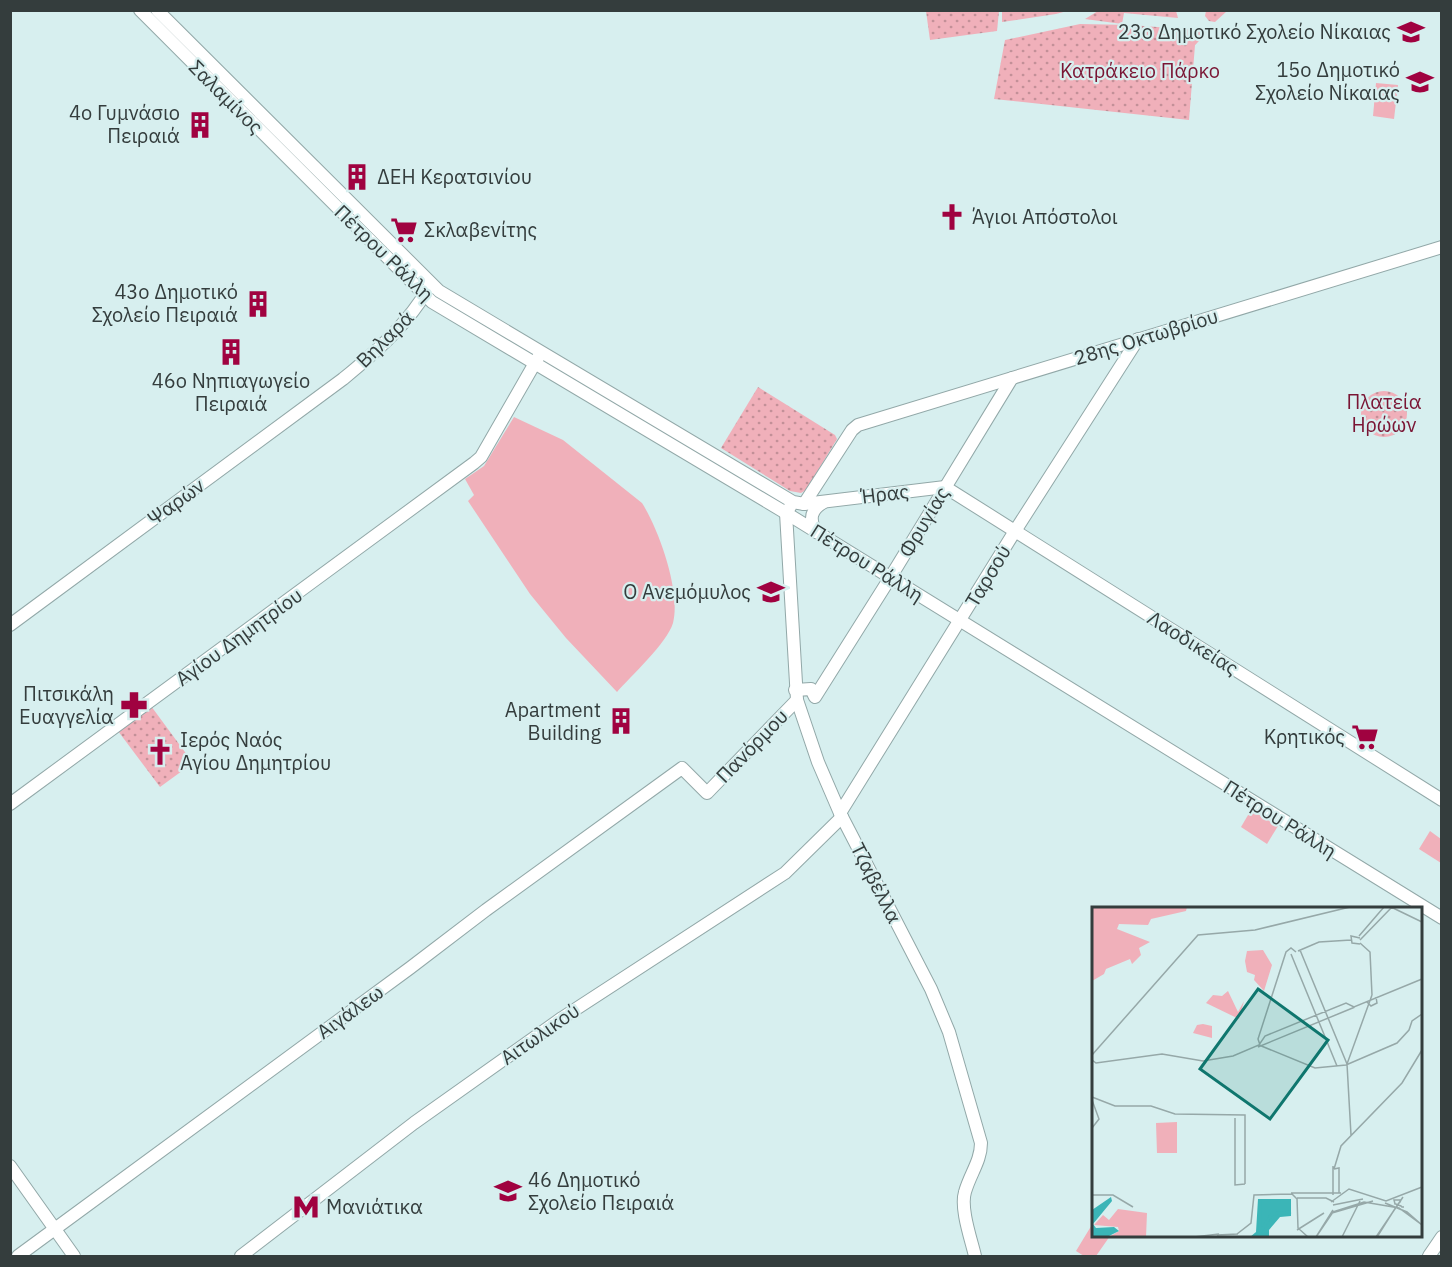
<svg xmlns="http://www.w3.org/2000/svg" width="1452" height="1267" font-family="'IBM Plex Sans',sans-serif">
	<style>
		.grass { fill: #f0b0ba }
		.park { fill: url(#park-dots) }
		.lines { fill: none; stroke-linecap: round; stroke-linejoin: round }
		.secondary-casing { stroke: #92a8a8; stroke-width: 14 }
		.primary-casing { stroke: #92a8a8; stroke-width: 14 }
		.secondary { stroke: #fff; stroke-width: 12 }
		.primary { stroke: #fff; stroke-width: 12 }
		.labels { text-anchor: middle; stroke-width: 4.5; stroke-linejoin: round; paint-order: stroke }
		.poi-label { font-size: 20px; fill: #343d3d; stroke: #d7efef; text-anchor: end }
		.park-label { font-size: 20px; fill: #7a1534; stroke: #d7efef }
		.street-label { font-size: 20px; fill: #343d3d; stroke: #d7efef }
		.inset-river { fill: none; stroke: #3bb5b7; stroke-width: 3 }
		.inset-road { fill: none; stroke: #96a8a8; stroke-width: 1.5 }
		.view { fill: #0f766e; fill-opacity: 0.15; stroke: #0f766e; stroke-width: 3 }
		.inset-edge { fill: none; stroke: #343d3d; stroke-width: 3 }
	</style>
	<defs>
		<pattern id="park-dots" width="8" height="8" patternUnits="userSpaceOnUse" patternTransform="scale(1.5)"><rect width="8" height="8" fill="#f0b0ba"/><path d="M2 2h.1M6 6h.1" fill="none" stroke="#c39098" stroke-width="1.8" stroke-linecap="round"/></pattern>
	</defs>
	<rect width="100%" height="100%" fill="#d7efef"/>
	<g class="grass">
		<polygon points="1376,83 1398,85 1394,119 1373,116"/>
		<path d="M514 417 563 440 642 503C659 530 681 591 673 623 667 643 631 676 617 692L566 638 530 594 468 501 474 495 465 479 484 466Z"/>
		<polygon points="1251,810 1278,826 1267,844 1241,827"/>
		<polygon points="1430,831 1441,839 1441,863 1419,849"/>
		<polygon points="1093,1223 1094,1236 1110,1236 1096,1256 1084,1256 1076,1251"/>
	</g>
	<g class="park">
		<polygon points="926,11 999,11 997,31 930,40"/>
		<polygon points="1002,11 1002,10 1067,11 1056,14 1002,22"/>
		<polygon points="1098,11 1176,11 1178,18 1124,13 1122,24 1085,19"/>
		<polygon points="1206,11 1227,11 1215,22 1209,21 1205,16"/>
		<polygon points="1080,24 1131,25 1209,31 1195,45 1189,120 994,99 1005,40"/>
		<polygon points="758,387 835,435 837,439 806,490 801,493 790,491 721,448"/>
		<circle cx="1384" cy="414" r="23"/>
		<polygon points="151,706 193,763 160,787 118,731"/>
	</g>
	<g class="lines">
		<defs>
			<g id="secondary">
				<polyline points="804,504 852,430 858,425 1442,247"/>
				<path d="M790 507 786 513 797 700 818 762 840 813 931 989 949 1032 981 1143C981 1161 970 1174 965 1192 960 1208 971 1239 975 1256"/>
				<path d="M10 625 343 379C376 352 408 324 430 286"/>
				<polyline points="795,690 811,689 815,697 890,578 1012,378"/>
				<polyline points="10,804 474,463 481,457 539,356"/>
				<polyline points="840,813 1015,531 1138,339"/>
				<polyline points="10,1166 74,1256"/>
				<polyline points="18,1256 410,968 486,910 682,768 707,793 797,700"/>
				<polyline points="241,1256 414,1123 562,1018 785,873 842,817"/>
				<polyline points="1429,1256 1442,1237"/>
			</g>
			<g id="primary">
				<polyline points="140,10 432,302 786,513 1442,918"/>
				<polyline points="157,10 439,291 793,502 804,504 945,487 1442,800"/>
				<path d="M816 532C809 519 810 510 824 502"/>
			</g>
		</defs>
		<use href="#secondary" class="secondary-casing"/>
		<use href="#primary" class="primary-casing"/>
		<use href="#secondary" class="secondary"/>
		<use href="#primary" class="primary"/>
	</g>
	<defs>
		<symbol id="school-bare" viewBox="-9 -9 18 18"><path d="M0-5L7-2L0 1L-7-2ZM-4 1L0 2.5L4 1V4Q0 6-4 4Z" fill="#a00240" stroke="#d7efef" stroke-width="2.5" paint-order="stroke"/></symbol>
		<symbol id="building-bare" viewBox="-9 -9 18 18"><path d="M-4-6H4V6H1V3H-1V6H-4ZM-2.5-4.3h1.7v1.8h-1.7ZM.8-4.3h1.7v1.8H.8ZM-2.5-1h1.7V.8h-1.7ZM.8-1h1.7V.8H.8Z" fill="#a00240" stroke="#d7efef" stroke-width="2.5" paint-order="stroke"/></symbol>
		<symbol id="church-bare" viewBox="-9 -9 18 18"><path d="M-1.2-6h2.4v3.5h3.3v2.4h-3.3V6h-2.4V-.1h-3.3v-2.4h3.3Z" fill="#a00240" stroke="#d7efef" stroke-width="2.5" paint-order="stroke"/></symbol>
		<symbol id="supermarket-bare" viewBox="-9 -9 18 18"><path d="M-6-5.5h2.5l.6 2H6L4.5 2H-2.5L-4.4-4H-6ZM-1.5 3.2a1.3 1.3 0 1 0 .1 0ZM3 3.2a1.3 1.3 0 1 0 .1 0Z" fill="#a00240" stroke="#d7efef" stroke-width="2.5" paint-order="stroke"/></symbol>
		<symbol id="pharmacy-bare" viewBox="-9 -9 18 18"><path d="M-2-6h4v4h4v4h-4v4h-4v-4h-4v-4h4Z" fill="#a00240" stroke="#d7efef" stroke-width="2.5" paint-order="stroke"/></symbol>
		<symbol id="metro-bare" viewBox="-9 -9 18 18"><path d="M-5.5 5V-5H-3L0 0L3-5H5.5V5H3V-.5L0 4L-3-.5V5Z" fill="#a00240" stroke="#d7efef" stroke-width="2.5" paint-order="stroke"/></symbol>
	</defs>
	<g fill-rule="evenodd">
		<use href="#school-bare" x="1392" y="13" width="38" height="38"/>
		<use href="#school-bare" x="1401" y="63" width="38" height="38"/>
		<use href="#building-bare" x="181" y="106" width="38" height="38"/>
		<use href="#building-bare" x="338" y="158" width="38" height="38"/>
		<use href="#church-bare" x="933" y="198" width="38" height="38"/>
		<use href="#supermarket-bare" x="385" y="211" width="38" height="38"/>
		<use href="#building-bare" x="239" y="285" width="38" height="38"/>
		<use href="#building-bare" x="212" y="333" width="38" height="38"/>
		<use href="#school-bare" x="752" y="573" width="38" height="38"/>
		<use href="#pharmacy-bare" x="115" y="686" width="38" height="38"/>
		<use href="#building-bare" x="602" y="702" width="38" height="38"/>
		<use href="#supermarket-bare" x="1346" y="718" width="38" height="38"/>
		<use href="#church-bare" x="141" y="733" width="38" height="38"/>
		<use href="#school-bare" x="489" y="1172" width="38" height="38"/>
		<use href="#metro-bare" x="287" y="1188" width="38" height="38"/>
	</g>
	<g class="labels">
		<g class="poi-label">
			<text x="1391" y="39">23ο Δημοτικό Σχολείο Νίκαιας</text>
			<text x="1400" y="77">15ο Δημοτικό<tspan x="1400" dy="23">Σχολείο Νίκαιας</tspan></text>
			<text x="180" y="120">4ο Γυμνάσιο<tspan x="180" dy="23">Πειραιά</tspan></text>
			<text x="377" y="184" text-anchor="start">ΔΕΗ Κερατσινίου</text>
			<text x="972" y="224" text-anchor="start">Άγιοι Απόστολοι</text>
			<text x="424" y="237" text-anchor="start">Σκλαβενίτης</text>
			<text x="238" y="299">43ο Δημοτικό<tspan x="238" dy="23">Σχολείο Πειραιά</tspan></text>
			<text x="231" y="388" text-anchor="middle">46ο Νηπιαγωγείο<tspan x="231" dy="23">Πειραιά</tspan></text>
			<text x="751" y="599">Ο Ανεμόμυλος</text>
			<text x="114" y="701">Πιτσικάλη<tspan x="114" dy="23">Ευαγγελία</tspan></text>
			<text x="601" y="717">Apartment<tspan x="601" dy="23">Building</tspan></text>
			<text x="1345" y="744">Κρητικός</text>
			<text x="180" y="747" text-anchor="start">Ιερός Ναός<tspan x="180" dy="23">Αγίου Δημητρίου</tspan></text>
			<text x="528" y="1187" text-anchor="start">46 Δημοτικό<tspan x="528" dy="23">Σχολείο Πειραιά</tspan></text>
			<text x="326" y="1214" text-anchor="start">Μανιάτικα</text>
		</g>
		<g class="park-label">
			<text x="1140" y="78">Κατράκειο Πάρκο</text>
			<text x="1384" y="409">Πλατεία<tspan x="1384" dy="23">Ηρώων</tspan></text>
		</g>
		<g class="street-label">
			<text transform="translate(226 97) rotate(45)" y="7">Σαλαμίνος</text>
			<text transform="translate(384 253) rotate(44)" y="7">Πέτρου Ράλλη</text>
			<text transform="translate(1146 337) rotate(-17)" y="7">28ης Οκτωβρίου</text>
			<text transform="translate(385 339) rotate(-45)" y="7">Βηλαρά</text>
			<text transform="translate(885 494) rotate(-7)" y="7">Ήρας</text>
			<text transform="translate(176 502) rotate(-36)" y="7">Ψαρών</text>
			<text transform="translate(924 522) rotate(-59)" y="7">Φρυγίας</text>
			<text transform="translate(867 563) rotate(32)" y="7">Πέτρου Ράλλη</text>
			<text transform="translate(988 576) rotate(-59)" y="7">Ταρσού</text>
			<text transform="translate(239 637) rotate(-36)" y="7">Αγίου Δημητρίου</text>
			<text transform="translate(1193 643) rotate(32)" y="7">Λαοδικείας</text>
			<text transform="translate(752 746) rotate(-46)" y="7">Πανόρμου</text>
			<text transform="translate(1280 819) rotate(32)" y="7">Πέτρου Ράλλη</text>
			<text transform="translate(876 883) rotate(63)" y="7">Τζαβέλλα</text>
			<text transform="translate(350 1012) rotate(-36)" y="7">Αιγάλεω</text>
			<text transform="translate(540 1034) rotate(-35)" y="7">Αιτωλικού</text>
		</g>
	</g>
	<g transform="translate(1092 907)">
		<rect width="330" height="330" fill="#d7efef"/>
		<path d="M0 0H95L94 4 59 12 56 18 27 17 25 22 58 35 47 41 49 48 40 57 38 52 14 62 12 67 0 74Z" fill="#f0b0ba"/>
		<path d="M85 215V246H65L64 216Z" fill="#f0b0ba"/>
		<path d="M171 43 180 58 172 84 162 73 163 68 155 65 153 54 155 44ZM136 84 146 105 152 94 147 112 114 96 121 88 130 89ZM111 117 120 119V131L101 126 105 118ZM26 302 55 306 54 330H17L27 324 26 320 2 318 11 308 17 313Z" fill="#f0b0ba"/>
		<path d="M19 290 20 294 1 317 4 321 22 320 27 324 17 329 0 330V303ZM166 292H199V309L188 310 177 323V330H158L164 325Z" fill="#3bb5b7"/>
		<path class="inset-river" d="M168 324V292M165 330 180 307 199 305"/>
		<path class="inset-road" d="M299 0 330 15M267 29 292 0M268 31 259 29 260 36 268 37M268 33 300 0M268 36 278 45 280 88M208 43 255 157M206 44 227 35 259 33M199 47 245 159M275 95 279 99 285 96 284 90M167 138 223 161 254 158 305 136 317 123 320 114 330 107M168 138 166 132 194 45 199 41 204 45M166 140 263 100M0 148 106 28 163 23 258 0M0 153 4 156 70 147 111 154 141 149 167 138 173 129 254 96 262 100 330 72M0 190 23 199H59L83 207 153 208V277M0 193 7 212 0 221M143 211V278L153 277M259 228 255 157 280 88M242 262 249 239 310 176 330 143M242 262 247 261V286M199 286H249M0 288H21L41 300M241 288V259M205 291 206 321 216 330M205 291H234L242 295M239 295 257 282 294 294 330 280M293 296 315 305 330 318M241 298 271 292M240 306 281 294M205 323 232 306M145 327 159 316 162 288 200 287 205 292M125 328 146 327M102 330 127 327M224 330 241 303M224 330 241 305 272 295 307 301 330 318M250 330 268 294M284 330 311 290M285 330 304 300H305V298L308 295 309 293H302L303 297H304L305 298H306L309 299 310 300H312"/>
		<path class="view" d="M166 82 236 133 178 212 108 162Z"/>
		<rect width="330" height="330" class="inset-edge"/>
	</g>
	<rect width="1452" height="1267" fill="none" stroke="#343d3d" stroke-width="24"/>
</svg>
